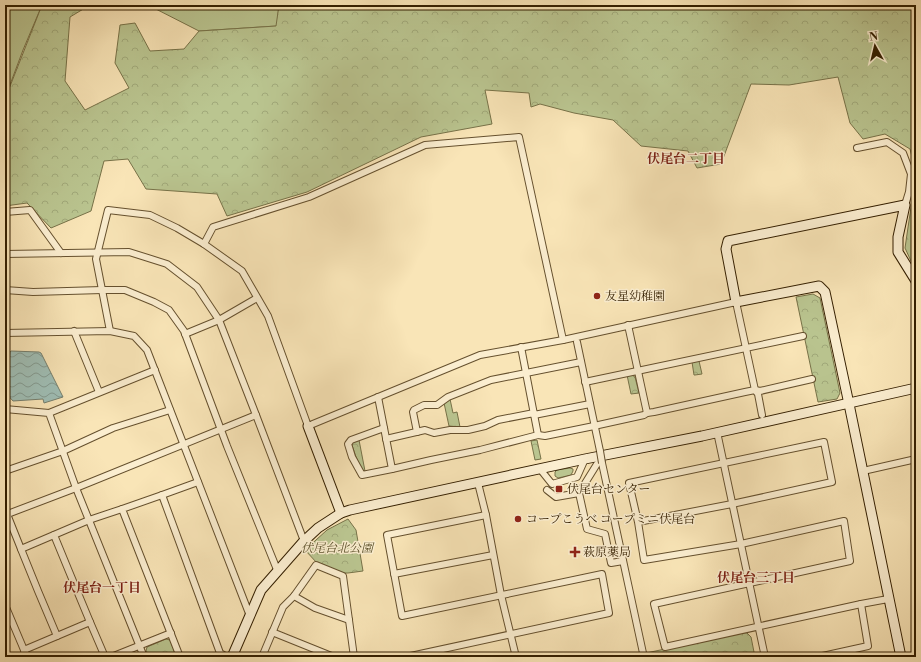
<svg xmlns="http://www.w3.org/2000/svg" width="921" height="662" font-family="'Libre Bodoni','Noto Serif JP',serif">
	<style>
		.green { fill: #bac590; stroke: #777248 }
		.forest { fill: url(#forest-crowns); stroke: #777248 }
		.water { fill: url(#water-waves); stroke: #747e6d }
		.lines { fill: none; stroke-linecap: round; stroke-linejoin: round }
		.street-casing { stroke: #65502e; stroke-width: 8 }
		.secondary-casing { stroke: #341f00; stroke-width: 11 }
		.street { stroke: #fbeed0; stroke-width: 6 }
		.secondary { stroke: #fbeed0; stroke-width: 9 }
		.street-bridge-casing { stroke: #65502e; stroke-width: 8; stroke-linecap: butt }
		.street-bridge { stroke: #fbeed0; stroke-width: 6 }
		.poi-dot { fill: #8f2418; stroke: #fbeed0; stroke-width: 1.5 }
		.labels { text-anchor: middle; stroke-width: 3; stroke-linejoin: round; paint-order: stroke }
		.poi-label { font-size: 12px; fill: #341f00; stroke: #fbeed0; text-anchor: start }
		.park-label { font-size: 12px; font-style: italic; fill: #5c512b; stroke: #fbeed0 }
		.neighbourhood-label { font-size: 13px; font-weight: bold; fill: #7a1f14; stroke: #fbeed0 }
	</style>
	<defs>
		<pattern id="forest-crowns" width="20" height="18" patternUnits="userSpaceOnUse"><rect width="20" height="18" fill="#bac590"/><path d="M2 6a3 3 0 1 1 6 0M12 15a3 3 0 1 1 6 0" fill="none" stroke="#a0a97a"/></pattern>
		<pattern id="water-waves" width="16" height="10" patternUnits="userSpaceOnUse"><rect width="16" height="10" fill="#9fbeb5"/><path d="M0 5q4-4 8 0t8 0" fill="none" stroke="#829a91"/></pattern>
	</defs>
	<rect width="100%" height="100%" fill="#f9e5b7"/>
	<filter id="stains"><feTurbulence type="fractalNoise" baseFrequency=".005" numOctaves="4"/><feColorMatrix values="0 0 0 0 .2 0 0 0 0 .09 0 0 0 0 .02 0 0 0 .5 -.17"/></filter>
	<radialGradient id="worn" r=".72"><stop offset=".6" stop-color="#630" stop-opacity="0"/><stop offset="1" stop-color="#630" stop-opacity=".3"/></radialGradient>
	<g class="green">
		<polygon points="5,5 42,5 23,50 5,98"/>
		<polygon points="148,5 279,5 277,26 199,31"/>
		<polygon points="570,468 573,469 573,471 571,475 558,478 555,476 555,472 557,470"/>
	</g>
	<g class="forest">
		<polygon points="42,5 90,5 70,17 65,81 85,110 129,88 115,63 120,25 135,23 150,51 184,49 199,31 276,26 279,5 916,5 916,272 905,248 916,173 910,149 885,134 863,139 850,123 838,77 789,85 751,84 721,164 697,168 688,151 641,146 613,120 574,113 540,104 531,107 529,93 485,90 492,124 421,137 307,192 227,216 217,194 146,189 128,159 104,161 91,211 51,228 27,203 5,206 5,99"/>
		<polygon points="813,294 820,298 840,393 837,399 818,402 796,297"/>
		<polygon points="699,361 702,374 695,375 694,375 692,362"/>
		<polygon points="634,374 634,377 635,377 639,393 631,394 627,375"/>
		<polygon points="450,399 453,413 457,412 460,427 449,426 444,403"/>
		<polygon points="359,440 365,471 362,470 356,457 352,445 353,442"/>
		<polygon points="537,440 541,459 535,460 531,441"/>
		<polygon points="348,519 356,530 363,571 348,573 341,573 317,563 305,550 327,530"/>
		<polygon points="746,632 751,637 755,657 627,657"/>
		<polygon points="166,639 170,640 177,657 149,657 146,651 147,647"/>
	</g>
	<polygon class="water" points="11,351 39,352 41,353 63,397 44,403 43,399 13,401 5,392 5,377 7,375 10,352"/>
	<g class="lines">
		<defs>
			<g id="street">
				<polyline points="857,148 887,142 903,153 911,174 909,192 905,205"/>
				<polyline points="5,212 30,210 61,253"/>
				<polyline points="204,244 213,227 309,197 425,145 519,137 563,340"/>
				<polyline points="5,254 129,252 167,264 197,287 219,320 256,415"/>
				<polyline points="5,290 33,292 102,290 125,290 154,302 169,310 184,331 227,446 278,572"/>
				<polyline points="628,325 647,413 654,412 745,392 755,390 760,391 812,379"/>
				<polyline points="74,331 99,392"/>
				<polyline points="110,331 96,259 108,210 150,215 177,228 204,244 242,271 268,316 308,426 480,355 563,340 736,302 755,390 758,394 762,415"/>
				<polyline points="5,333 110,331 134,336 147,350 250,616"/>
				<polyline points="185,334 219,320 257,298"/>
				<polyline points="577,342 600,451"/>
				<polyline points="585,382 803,336"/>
				<polyline points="378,397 392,469 431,460 480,450 538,435 521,347"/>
				<polyline points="5,409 49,413 76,488 144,657"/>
				<polyline points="49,413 155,370"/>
				<polyline points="534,415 590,404"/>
				<polyline points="384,428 351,440 348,444 352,457 362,475 392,469"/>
				<polyline points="417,432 413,412 414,410 424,405 437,405 448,397 491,380 581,362"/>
				<polyline points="717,432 765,657"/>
				<polyline points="538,435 545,436 594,426 644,415 647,413"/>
				<polyline points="386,439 425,430 434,433 450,430 468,430 485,426 498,420 534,413"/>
				<polyline points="602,463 643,653"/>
				<polyline points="597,464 579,493 587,529 605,534 611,563 623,561"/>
				<polyline points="540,469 552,484 577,477 585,459"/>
				<polyline points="5,471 63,451 113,428 170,410"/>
				<polyline points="863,471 916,459"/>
				<polyline points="478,483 486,515 501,595 516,657"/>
				<polyline points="547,490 556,497 579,493"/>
				<polyline points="162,495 198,482"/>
				<polyline points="7,514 21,549 89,520 122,509"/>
				<polyline points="5,515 76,488 256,415 304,541"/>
				<polyline points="638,522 732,504 832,482 824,442 629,483 638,522 644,560 741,544 844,521 850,561 654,604 665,647 861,604 888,599"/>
				<polyline points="54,535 68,569 90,622"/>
				<polyline points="21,549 38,591 57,636"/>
				<polyline points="394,574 493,555"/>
				<polyline points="294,596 315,608 349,620"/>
				<polyline points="5,605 27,657"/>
				<polyline points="272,632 334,657"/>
				<polyline points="24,650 90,622 105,657"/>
				<polyline points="111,657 171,633"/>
				<polyline points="180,657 122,509 162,495 220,653 227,657"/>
				<polyline points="262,657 283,607 294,596 316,565 343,576 354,657"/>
				<polyline points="406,657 609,613 602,574 402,616 387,535 486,515"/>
				<polyline points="818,657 868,646 861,604"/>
			</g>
			<g id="secondary">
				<polyline points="308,426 341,513"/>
				<polyline points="232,657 261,590 304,541 318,528 341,513 350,510 585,459 702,436 916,388"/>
				<polyline points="901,657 849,404 825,292 819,286 736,302 726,249 728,241 905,205 898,237 898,252 916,281"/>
			</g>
		</defs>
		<use href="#street" class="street-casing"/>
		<use href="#secondary" class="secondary-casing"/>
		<use href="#street" class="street"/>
		<use href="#secondary" class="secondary"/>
		<defs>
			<polyline id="street-bridge" points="600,451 602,463"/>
		</defs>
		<use href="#street-bridge" class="street-bridge-casing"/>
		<use href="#street-bridge" class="street-bridge"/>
	</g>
	<g class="poi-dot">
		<circle cx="597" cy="296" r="4"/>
		<rect x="555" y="485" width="8" height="8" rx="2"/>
		<circle cx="518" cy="519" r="4"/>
		<path d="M573 546h4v4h4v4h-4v4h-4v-4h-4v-4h4z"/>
	</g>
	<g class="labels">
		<g class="poi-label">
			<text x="605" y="300">友星幼稚園</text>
			<text x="567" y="493">伏尾台センター</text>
			<text x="526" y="523">コープこうべ コープミニ伏尾台</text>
			<text x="583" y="556">萩原薬局</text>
		</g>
		<g class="park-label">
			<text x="337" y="552">伏尾台北公園</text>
		</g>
		<g class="neighbourhood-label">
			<text x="686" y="163">伏尾台二丁目</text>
			<text x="756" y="582">伏尾台三丁目</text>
			<text x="102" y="592">伏尾台一丁目</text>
		</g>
	</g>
	<rect width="921" height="662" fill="none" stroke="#f9e5b7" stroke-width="20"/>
	<rect x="6" y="6" width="909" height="650" fill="none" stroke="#341f00" stroke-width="2"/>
	<rect x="10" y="10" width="901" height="642" fill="none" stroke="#341f00"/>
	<g transform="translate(875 46) rotate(352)" stroke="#fbeed0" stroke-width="3" paint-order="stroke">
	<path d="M0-3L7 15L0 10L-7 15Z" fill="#341f00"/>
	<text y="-6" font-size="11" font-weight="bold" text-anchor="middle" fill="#341f00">N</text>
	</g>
	<rect width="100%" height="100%" filter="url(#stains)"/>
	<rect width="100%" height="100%" fill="url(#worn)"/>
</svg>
